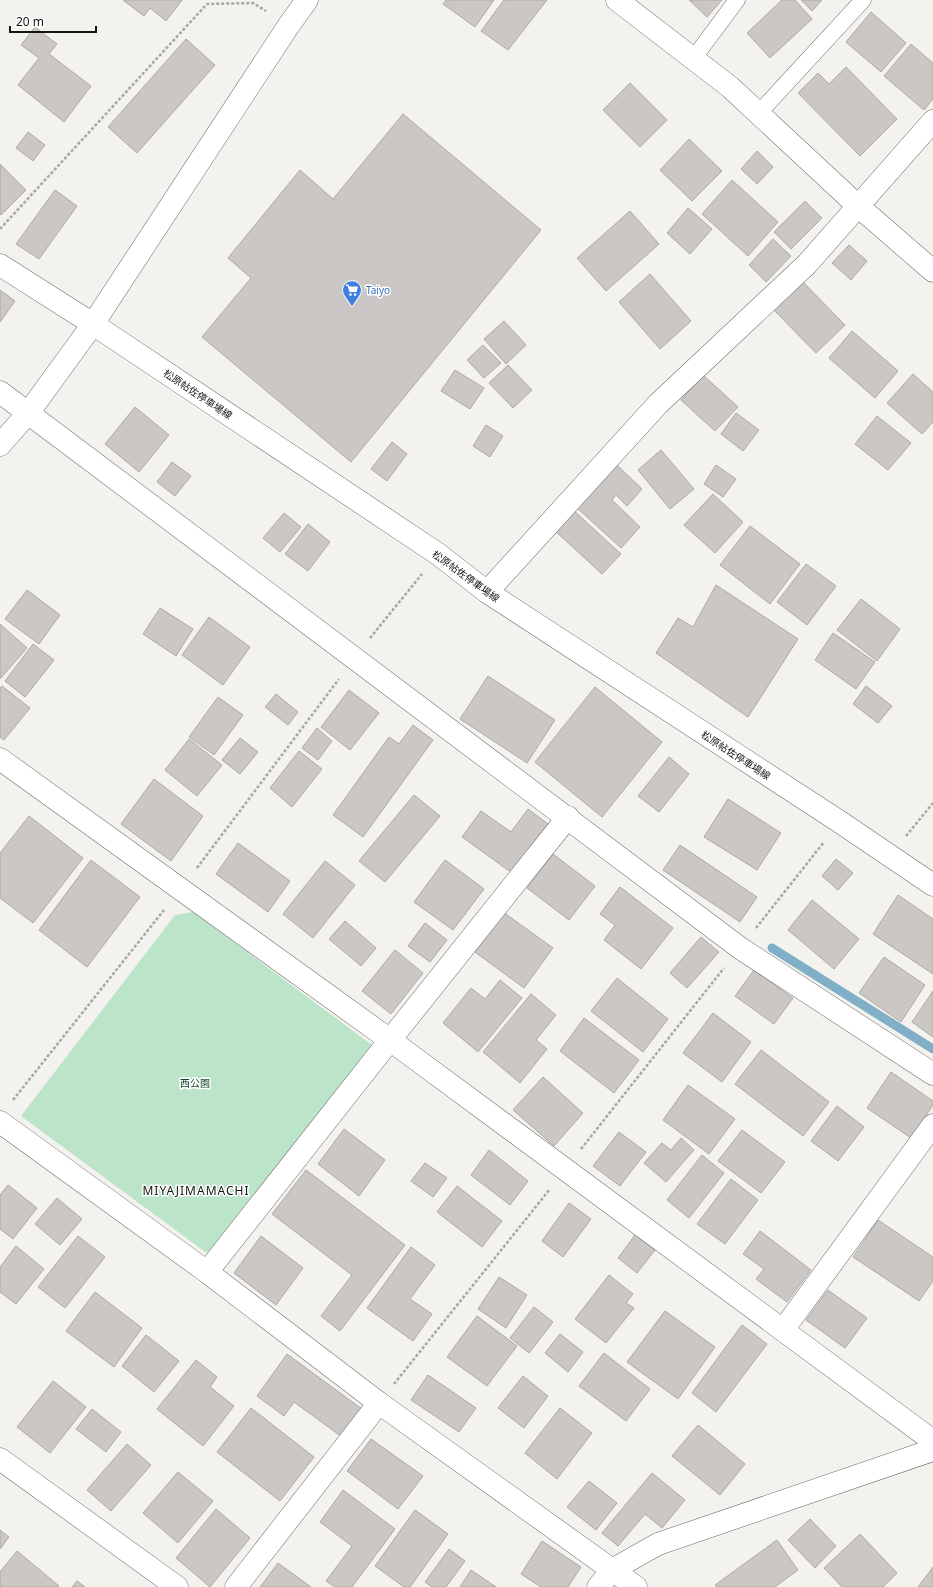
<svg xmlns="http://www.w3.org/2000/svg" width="933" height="1587" font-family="'Noto Sans','Noto Sans JP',sans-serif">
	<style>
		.green { fill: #bbe4c9 }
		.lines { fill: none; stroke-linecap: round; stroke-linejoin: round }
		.stream { stroke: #7fb0c7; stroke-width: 9 }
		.building { fill: #cac7c5; stroke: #aca9a7 }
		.lane-casing { stroke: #6f6d6b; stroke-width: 17 }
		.street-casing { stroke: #6f6d6b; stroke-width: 23 }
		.secondary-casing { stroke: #6f6d6b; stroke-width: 23 }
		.path { stroke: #a7a6a4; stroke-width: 2.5; stroke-dasharray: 3 2; stroke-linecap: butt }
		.lane { stroke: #fff; stroke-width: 16 }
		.street { stroke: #fff; stroke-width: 22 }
		.secondary { stroke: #fff; stroke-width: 22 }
		.labels { text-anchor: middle; stroke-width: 3; stroke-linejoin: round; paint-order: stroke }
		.shop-label { font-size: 10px; fill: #366cbe; stroke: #fff; text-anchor: start }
		.street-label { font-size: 10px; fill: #151514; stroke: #fff }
		.park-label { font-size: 10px; fill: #13482c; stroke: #fff }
		.quarter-label { font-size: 12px; letter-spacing: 1px; fill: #151514; stroke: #fff }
	</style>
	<rect width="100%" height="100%" fill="#f4f2ef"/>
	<polygon class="green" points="193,912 372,1045 212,1257 21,1116 175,915"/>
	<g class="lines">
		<polyline class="stream" points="772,948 933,1049"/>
	</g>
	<g class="building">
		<polygon points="123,0 182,0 166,21 150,8 144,16"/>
		<polygon points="446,0 494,0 475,27 443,4"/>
		<polygon points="504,0 547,0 508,50 481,31"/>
		<polygon points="689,0 722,0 707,17"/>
		<polygon points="782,0 795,0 812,19 770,58 747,33"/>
		<polygon points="801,0 822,0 812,11"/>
		<polygon points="871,12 906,43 881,72 846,42"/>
		<polygon points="35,27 57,44 49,54 91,86 64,122 18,85 39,58 21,45"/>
		<polygon points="186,39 215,65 137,153 108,127"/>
		<polygon points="911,44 933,63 933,99 924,110 884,76"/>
		<polygon points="846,67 897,119 860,156 798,93 818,73 829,84"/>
		<polygon points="630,83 667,120 640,147 603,110"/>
		<polygon points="403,114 541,230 351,462 202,337 251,278 228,258 300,170 333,199"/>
		<polygon points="28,132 45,145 33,161 16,148"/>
		<polygon points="689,139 722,171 692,201 660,170"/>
		<polygon points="757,151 773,167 757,184 741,169"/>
		<polygon points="0,164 26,190 1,215 0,214"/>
		<polygon points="732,180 778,222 748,256 702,214"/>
		<polygon points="55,190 77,206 39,259 16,244"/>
		<polygon points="805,201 822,218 791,249 774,232"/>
		<polygon points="688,208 712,229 690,254 667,233"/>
		<polygon points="630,211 659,244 606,291 577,258"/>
		<polygon points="773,239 791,256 766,282 749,265"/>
		<polygon points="849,245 867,261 851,280 832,263"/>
		<polygon points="650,274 691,321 660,349 619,302"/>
		<polygon points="799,278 845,325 816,353 770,306"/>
		<polygon points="0,290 15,301 0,322"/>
		<polygon points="504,321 526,345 506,364 484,339"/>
		<polygon points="852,331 898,371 875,398 829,358"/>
		<polygon points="483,345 501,363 484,378 467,360"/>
		<polygon points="508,365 532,390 513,408 489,383"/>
		<polygon points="455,370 484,388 470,409 441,391"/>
		<polygon points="913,374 933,392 933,422 922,434 887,403"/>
		<polygon points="703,375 738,407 715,431 681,400"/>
		<polygon points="135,407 169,435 139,472 105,444"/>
		<polygon points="736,413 759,430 743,451 721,434"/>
		<polygon points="877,416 911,443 888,470 855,444"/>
		<polygon points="486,425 503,436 490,457 473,446"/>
		<polygon points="392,442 407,454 387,481 371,469"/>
		<polygon points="661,450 694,489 670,509 638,470"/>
		<polygon points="172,462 191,476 175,496 157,482"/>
		<polygon points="615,463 642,489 627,506 616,495 612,500 640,527 621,548 575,506"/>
		<polygon points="716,465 736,479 723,497 704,484"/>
		<polygon points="713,494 743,522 715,553 684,525"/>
		<polygon points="571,508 621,554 602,574 553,529"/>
		<polygon points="284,513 301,527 280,552 263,538"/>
		<polygon points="308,524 330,542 308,571 285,554"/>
		<polygon points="750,526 800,564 770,604 720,565"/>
		<polygon points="806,564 836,586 807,625 777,602"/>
		<polygon points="716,585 798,639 748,717 656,653 678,618 693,627"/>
		<polygon points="27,590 60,615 39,644 5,619"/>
		<polygon points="861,599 900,629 877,661 837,630"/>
		<polygon points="160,608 193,629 176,656 143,634"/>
		<polygon points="209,617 250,647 223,685 182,655"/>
		<polygon points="0,624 27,648 0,679"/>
		<polygon points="833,633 875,662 856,689 815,660"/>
		<polygon points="33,644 54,660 25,697 5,681"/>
		<polygon points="488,676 555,720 527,763 460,719"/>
		<polygon points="2,686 30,708 4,740 0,737 0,688"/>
		<polygon points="866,686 892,706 878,723 853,704"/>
		<polygon points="595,687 662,742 602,817 535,762"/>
		<polygon points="349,690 379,713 350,750 321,727"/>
		<polygon points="276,694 298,712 288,725 265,707"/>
		<polygon points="218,697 243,715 214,755 189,737"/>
		<polygon points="413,725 433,740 363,837 333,815 389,737 399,744"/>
		<polygon points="317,728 332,741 318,760 302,748"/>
		<polygon points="240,738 258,752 240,774 222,760"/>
		<polygon points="189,739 222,765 197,796 165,770"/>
		<polygon points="299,751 322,769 292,807 270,788"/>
		<polygon points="669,757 689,774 659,812 638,796"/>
		<polygon points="154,779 203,816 171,861 121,824"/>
		<polygon points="414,795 440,816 385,882 359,861"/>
		<polygon points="728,799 781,833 757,870 704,837"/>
		<polygon points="528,809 548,824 512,873 462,837 481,811 511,832"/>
		<polygon points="29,816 83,858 33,923 0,898 0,853"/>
		<polygon points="238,843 290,881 268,912 216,874"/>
		<polygon points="680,845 757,897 740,922 663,870"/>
		<polygon points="553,854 595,886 569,920 527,888"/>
		<polygon points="836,859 853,873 838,890 822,876"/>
		<polygon points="91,860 140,897 87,967 39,930"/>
		<polygon points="445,860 484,889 453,930 414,902"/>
		<polygon points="325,861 355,885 313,938 283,914"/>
		<polygon points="620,887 673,928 641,969 604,940 615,925 600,914"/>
		<polygon points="898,895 933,919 933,974 873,934"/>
		<polygon points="812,900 859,939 834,969 788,930"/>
		<polygon points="503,912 553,948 524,988 475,952"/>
		<polygon points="345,921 376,948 361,966 329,939"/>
		<polygon points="425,923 447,940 430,962 408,946"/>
		<polygon points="701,937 719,952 687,988 670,973"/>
		<polygon points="395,950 423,973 391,1014 362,991"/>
		<polygon points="884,957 925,985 901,1022 859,993"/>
		<polygon points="754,970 793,998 774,1024 735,996"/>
		<polygon points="617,978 668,1019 643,1052 591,1011"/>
		<polygon points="500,980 522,998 478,1052 443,1023 471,988 485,999"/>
		<polygon points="933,991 933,1037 912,1022"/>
		<polygon points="531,994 556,1015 536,1040 547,1049 520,1083 483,1052"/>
		<polygon points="713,1013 751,1042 722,1082 683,1053"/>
		<polygon points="584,1018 639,1060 614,1093 560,1051"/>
		<polygon points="761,1050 829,1102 803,1136 735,1084"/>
		<polygon points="891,1072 933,1101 933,1105 911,1138 867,1108"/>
		<polygon points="543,1077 583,1113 554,1146 513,1110"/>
		<polygon points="688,1085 735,1119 709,1154 663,1120"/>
		<polygon points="837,1106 864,1127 838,1161 811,1141"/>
		<polygon points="344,1129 385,1160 359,1196 318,1164"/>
		<polygon points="742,1130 785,1162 761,1193 718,1161"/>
		<polygon points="619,1132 646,1152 620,1186 593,1166"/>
		<polygon points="681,1138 694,1150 666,1182 644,1163 662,1143 671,1150"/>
		<polygon points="489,1150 528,1181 510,1205 471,1175"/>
		<polygon points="702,1155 724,1173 689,1218 667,1200"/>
		<polygon points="425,1163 447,1178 433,1197 411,1181"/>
		<polygon points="306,1170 405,1245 340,1331 321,1316 352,1275 272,1214"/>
		<polygon points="731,1179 758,1200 725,1244 697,1224"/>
		<polygon points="8,1185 37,1208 13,1239 0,1229 0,1195"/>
		<polygon points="457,1186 502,1221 482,1247 437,1212"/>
		<polygon points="57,1198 82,1219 60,1245 35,1224"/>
		<polygon points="569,1203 591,1219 563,1257 542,1241"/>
		<polygon points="878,1220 933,1257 933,1281 919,1301 853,1257"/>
		<polygon points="760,1231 811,1270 787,1302 756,1279 764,1269 743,1254"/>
		<polygon points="635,1235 655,1250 637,1273 618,1258"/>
		<polygon points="78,1236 105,1257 65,1308 38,1287"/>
		<polygon points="261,1236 303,1268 276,1305 234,1273"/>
		<polygon points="16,1246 44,1269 16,1304 0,1292 0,1267"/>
		<polygon points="411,1247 435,1265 410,1299 432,1314 413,1341 367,1308"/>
		<polygon points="609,1275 633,1294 626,1303 634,1308 606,1343 575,1319"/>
		<polygon points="499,1277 527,1295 506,1328 478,1309"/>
		<polygon points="828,1290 867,1318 845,1348 806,1320"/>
		<polygon points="95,1292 142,1328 114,1367 66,1331"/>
		<polygon points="534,1307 553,1322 529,1353 510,1338"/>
		<polygon points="665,1311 715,1347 678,1399 627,1362"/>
		<polygon points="477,1316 517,1346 487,1386 447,1357"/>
		<polygon points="742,1325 767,1344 716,1412 692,1393"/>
		<polygon points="560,1334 583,1352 568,1372 545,1353"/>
		<polygon points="146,1335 179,1361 154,1392 122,1366"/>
		<polygon points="604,1353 650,1389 626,1421 579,1386"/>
		<polygon points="287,1354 362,1409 342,1437 294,1402 284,1416 257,1396"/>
		<polygon points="196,1360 217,1377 210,1387 234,1406 203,1446 157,1409"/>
		<polygon points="428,1375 476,1408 459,1432 411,1400"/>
		<polygon points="523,1376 548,1396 524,1428 498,1408"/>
		<polygon points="53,1381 86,1407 50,1453 17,1427"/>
		<polygon points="251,1408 314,1457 280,1501 217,1452"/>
		<polygon points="560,1408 592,1433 557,1479 525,1453"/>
		<polygon points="92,1409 121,1432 106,1452 76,1429"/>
		<polygon points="698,1425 745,1464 720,1495 672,1456"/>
		<polygon points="371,1439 423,1476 398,1509 347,1471"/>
		<polygon points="127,1444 151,1465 111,1511 87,1490"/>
		<polygon points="178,1472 213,1501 178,1543 143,1513"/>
		<polygon points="652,1473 685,1500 662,1528 645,1514 618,1546 602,1533"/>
		<polygon points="589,1481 617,1503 596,1530 567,1507"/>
		<polygon points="343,1490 395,1529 352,1587 335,1587 326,1581 352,1546 320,1522"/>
		<polygon points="216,1509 250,1538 210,1587 176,1558"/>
		<polygon points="415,1510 448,1534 410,1587 404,1587 375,1566"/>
		<polygon points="810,1519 836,1546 815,1568 788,1540"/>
		<polygon points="0,1530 9,1537 0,1549"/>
		<polygon points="860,1534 897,1573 883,1587 842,1587 824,1568"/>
		<polygon points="777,1540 798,1570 775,1587 717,1587 715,1585"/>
		<polygon points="542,1541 581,1567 568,1587 541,1587 521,1574"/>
		<polygon points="449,1549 465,1561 446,1587 432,1587 425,1582"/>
		<polygon points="17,1551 59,1586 57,1587 0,1587 0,1572"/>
		<polygon points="278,1563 311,1587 260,1587"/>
		<polygon points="933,1567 933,1587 918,1587"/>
		<polygon points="471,1570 496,1587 460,1587"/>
		<polygon points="77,1581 85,1587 72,1587"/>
	</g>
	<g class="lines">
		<defs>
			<g id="lane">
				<polyline points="693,59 737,0"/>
				<polyline points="758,114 863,0"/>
			</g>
			<g id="street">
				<polyline points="0,392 740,948 933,1074"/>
				<polyline points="487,592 658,404 807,264 933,121"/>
				<polyline points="0,759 390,1040 933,1441"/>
				<polyline points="207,1272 390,1040 568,817"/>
				<polyline points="783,1330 933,1125"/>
				<polyline points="0,1459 177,1587"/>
				<polyline points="236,1587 379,1403"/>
				<polyline points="598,1587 612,1570 658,1544 933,1450"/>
			</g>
			<g id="secondary">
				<polyline points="617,0 730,87 858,206 933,271"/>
				<polyline points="0,265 93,324 438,554 487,592 840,822 933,885"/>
				<polyline points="0,445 29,412 93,324 289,25 307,0"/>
				<polyline points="0,1122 207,1272 379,1403 636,1587"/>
			</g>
		</defs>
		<use href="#lane" class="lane-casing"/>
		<use href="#street" class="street-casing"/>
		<use href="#secondary" class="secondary-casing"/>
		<g class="path">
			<polyline points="0,229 207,4 253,3 266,11"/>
			<polyline points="370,638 422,574"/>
			<polyline points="906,836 933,803"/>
			<polyline points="197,868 339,679"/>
			<polyline points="756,928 824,842"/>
			<polyline points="13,1100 164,910"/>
			<polyline points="581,1149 724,968"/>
			<polyline points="394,1384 550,1189"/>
		</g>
		<use href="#lane" class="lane"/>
		<use href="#street" class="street"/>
		<use href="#secondary" class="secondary"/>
	</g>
	<defs>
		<symbol id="supermarket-pin" viewBox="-11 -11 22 30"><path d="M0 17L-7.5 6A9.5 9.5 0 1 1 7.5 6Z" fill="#3f7fe0" stroke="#fff"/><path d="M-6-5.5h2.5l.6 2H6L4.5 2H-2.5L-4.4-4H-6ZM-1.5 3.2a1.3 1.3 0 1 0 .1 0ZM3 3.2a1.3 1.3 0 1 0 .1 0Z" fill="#fff"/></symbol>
	</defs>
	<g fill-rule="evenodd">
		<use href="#supermarket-pin" x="341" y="279" width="22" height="30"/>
	</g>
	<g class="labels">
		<g class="shop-label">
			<text x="366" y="294">Taiyo</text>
		</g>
		<g class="street-label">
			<text transform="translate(198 394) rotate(34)" y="4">松原帖佐停車場線</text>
			<text transform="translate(466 576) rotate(36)" y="4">松原帖佐停車場線</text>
			<text transform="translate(736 755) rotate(33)" y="4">松原帖佐停車場線</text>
		</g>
		<g class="park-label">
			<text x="195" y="1087">西公園</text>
		</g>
		<g class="quarter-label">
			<text x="196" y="1195">MIYAJIMAMACHI</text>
		</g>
	</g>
	<path d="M10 26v6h86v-6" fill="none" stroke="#151514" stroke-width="2"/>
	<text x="16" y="26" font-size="12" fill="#151514" stroke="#ffffff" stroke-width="3" paint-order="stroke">20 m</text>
</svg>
